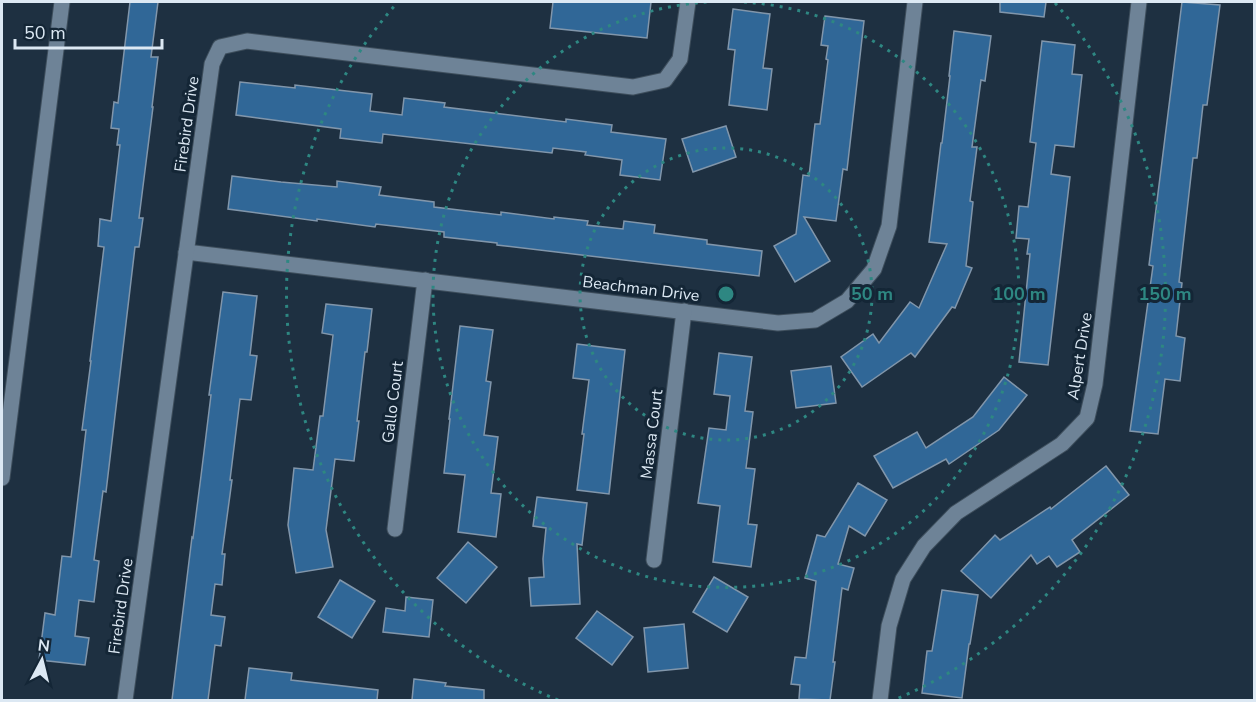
<svg xmlns="http://www.w3.org/2000/svg" width="1256" height="702" font-family="'Nunito Sans',sans-serif">
	<style>
		.building { fill: #306797; stroke: #8196ab; stroke-width: 1.5 }
		.lines { fill: none; stroke-linecap: round; stroke-linejoin: round }
		.minor-casing { stroke: #3e4e5c; stroke-width: 17 }
		.minor { stroke: #6e8397; stroke-width: 15 }
		.ring { fill: none; stroke: #2e8782; stroke-width: 3; stroke-dasharray: 3 6 }
		.labels { text-anchor: middle; stroke-width: 6; stroke-linejoin: round; paint-order: stroke }
		.street-label { font-size: 16px; fill: #dce8f3; stroke: #142636 }
		.centre { fill: #2e8782; stroke: #142636; stroke-width: 3 }
		.ring-label { font-size: 18px; text-anchor: middle; font-weight: bold; fill: #2e8782; stroke: #142636; stroke-width: 6; stroke-linejoin: round; paint-order: stroke }
	</style>
	<rect width="100%" height="100%" fill="#1e3041"/>
	<g class="building">
		<polygon points="130,2 158,2 151,57 158,57 152,107 153,107 139,218 143,218 139,247 135,247 106,492 103,491 94,560 99,561 94,602 79,600 75,636 89,638 85,665 39,660 45,613 55,615 62,556 71,557 86,430 82,430 91,361 90,361 104,247 98,246 100,219 111,221 120,145 117,145 119,129 111,128 114,102 118,103"/>
		<polygon points="553,2 651,2 647,38 550,28"/>
		<polygon points="1000,2 1046,2 1044,17 1000,12"/>
		<polygon points="1182,2 1220,5 1207,105 1203,105 1197,158 1193,158 1179,282 1182,283 1176,336 1185,338 1180,381 1165,379 1158,434 1130,431 1153,266 1149,265"/>
		<polygon points="733,9 770,14 763,68 772,69 767,110 729,105 735,50 728,49"/>
		<polygon points="825,16 864,21 858,74 847,170 843,169 836,221 804,217 830,261 795,282 774,246 796,234 803,175 809,176 815,124 820,124 828,60 826,59 828,46 821,45"/>
		<polygon points="954,31 991,36 985,81 981,80 972,147 977,147 970,201 973,202 966,266 972,268 955,308 952,307 915,357 911,353 862,387 841,357 873,334 879,343 910,302 919,308 947,244 929,242 941,143 942,143 950,76 949,76"/>
		<polygon points="1042,41 1075,45 1072,74 1082,75 1074,147 1055,145 1051,174 1070,177 1048,365 1019,362 1030,254 1027,254 1029,239 1016,238 1019,206 1028,207 1036,143 1030,142"/>
		<polygon points="240,82 295,88 295,85 372,94 370,111 402,115 404,98 445,103 444,107 566,122 566,119 612,125 611,132 666,139 660,180 620,175 622,160 585,155 586,152 553,148 552,153 383,134 382,143 340,138 341,129 236,115"/>
		<polygon points="726,126 736,157 693,172 682,139"/>
		<polygon points="232,176 281,182 337,187 337,181 381,187 379,195 434,202 434,207 501,215 501,212 554,219 554,217 588,221 587,225 623,229 624,221 655,225 654,233 707,240 707,244 762,251 759,276 497,245 497,243 444,237 444,232 376,224 375,227 317,219 317,221 228,209"/>
		<polygon points="223,292 257,296 250,355 257,356 251,400 240,399 230,480 232,480 222,554 225,554 222,585 215,584 211,615 225,617 221,646 215,645 208,700 172,700 192,537 193,538 201,476 211,395 209,395"/>
		<polygon points="326,304 372,309 367,352 365,352 357,421 359,421 354,461 335,459 326,530 333,567 296,573 288,525 294,468 313,470 320,416 323,416 333,335 322,333"/>
		<polygon points="460,326 493,330 486,381 491,382 484,435 498,437 491,493 501,494 496,537 458,532 465,475 444,473 450,419 449,419"/>
		<polygon points="577,344 625,350 609,494 577,490 584,434 582,434 589,380 573,378"/>
		<polygon points="719,353 752,357 745,411 753,412 746,468 755,469 748,524 757,525 751,567 713,562 720,506 698,503 709,428 726,430 730,396 714,394"/>
		<polygon points="831,366 836,403 796,408 791,371"/>
		<polygon points="1004,377 1027,395 999,430 949,464 946,459 893,488 874,456 917,432 926,448 973,417"/>
		<polygon points="1106,466 1129,495 1072,540 1080,552 1057,567 1049,556 1037,564 1031,555 991,598 961,571 995,535 1000,540 1050,507 1051,509"/>
		<polygon points="858,483 887,500 865,536 849,526 838,564 854,568 848,590 842,588 833,662 835,662 830,700 799,699 800,685 791,684 795,657 806,658 816,581 805,578 817,535 825,537"/>
		<polygon points="537,497 587,503 582,545 577,544 580,604 531,606 529,578 544,577 543,559 546,528 533,526"/>
		<polygon points="468,542 497,567 466,603 437,578"/>
		<polygon points="714,577 748,597 727,632 693,612"/>
		<polygon points="340,580 375,601 352,638 318,617"/>
		<polygon points="942,590 978,595 970,644 969,644 962,698 922,693 927,651 932,651"/>
		<polygon points="406,597 433,600 429,637 383,632 386,608 405,611"/>
		<polygon points="597,611 633,637 612,665 576,638"/>
		<polygon points="684,624 688,668 648,672 644,628"/>
		<polygon points="249,668 292,673 291,680 378,690 377,700 245,700"/>
		<polygon points="414,679 446,683 445,686 484,690 484,700 412,700"/>
	</g>
	<g class="lines">
		<defs>
			<g id="minor">
				<polyline points="186,252 778,323 815,320 847,301 874,269 889,226 915,2"/>
				<polyline points="2,478 62,2"/>
				<polyline points="395,529 425,280"/>
				<polyline points="654,560 684,311"/>
				<polyline points="125,700 212,64 220,47 247,41 633,87 665,80 680,59 688,2"/>
				<polyline points="880,700 889,626 903,579 924,546 956,513 1062,444 1087,418 1095,384 1139,2"/>
			</g>
		</defs>
		<use href="#minor" class="minor-casing"/>
		<use href="#minor" class="minor"/>
	</g>
	<g class="ring">
		<circle cx="726" cy="294" r="146"/>
		<path d="M744 2A293 293 0 1 1 708 2"/>
		<path d="M558 700A439 439 0 0 1 397 3M1055 3A439 439 0 0 1 894 700"/>
	</g>
	<g class="labels">
		<g class="street-label">
			<text transform="translate(186 124) rotate(-82)" y="6">Firebird Drive</text>
			<text transform="translate(641 288) rotate(7)" y="6">Beachman Drive</text>
			<text transform="translate(1079 356) rotate(-81)" y="6">Alpert Drive</text>
			<text transform="translate(392 402) rotate(-83)" y="6">Gallo Court</text>
			<text transform="translate(651 434) rotate(-83)" y="6">Massa Court</text>
			<text transform="translate(120 606) rotate(-82)" y="6">Firebird Drive</text>
		</g>
	</g>
	<circle cx="726" cy="294" r="9" class="centre"/>
	<g class="ring-label">
		<text x="872" y="300">50 m</text>
		<text x="1019" y="300">100 m</text>
		<text x="1165" y="300">150 m</text>
	</g>
	<rect width="1256" height="702" fill="none" stroke="#dce8f3" stroke-width="6"/>
	<g transform="translate(42 660) rotate(7)" stroke="#142636" stroke-width="4.5" paint-order="stroke">
	<path d="M0-4.5L10 22L0 15L-10 22Z" fill="#dce8f3"/>
	<text y="-9" font-size="16" font-weight="bold" text-anchor="middle" fill="#dce8f3">N</text>
	</g>
	<path d="M15 39v9h147v-9" fill="none" stroke="#dce8f3" stroke-width="3"/>
	<text x="24" y="39" font-size="18" fill="#dce8f3" stroke="#142636" stroke-width="4.5" paint-order="stroke">50 m</text>
</svg>
